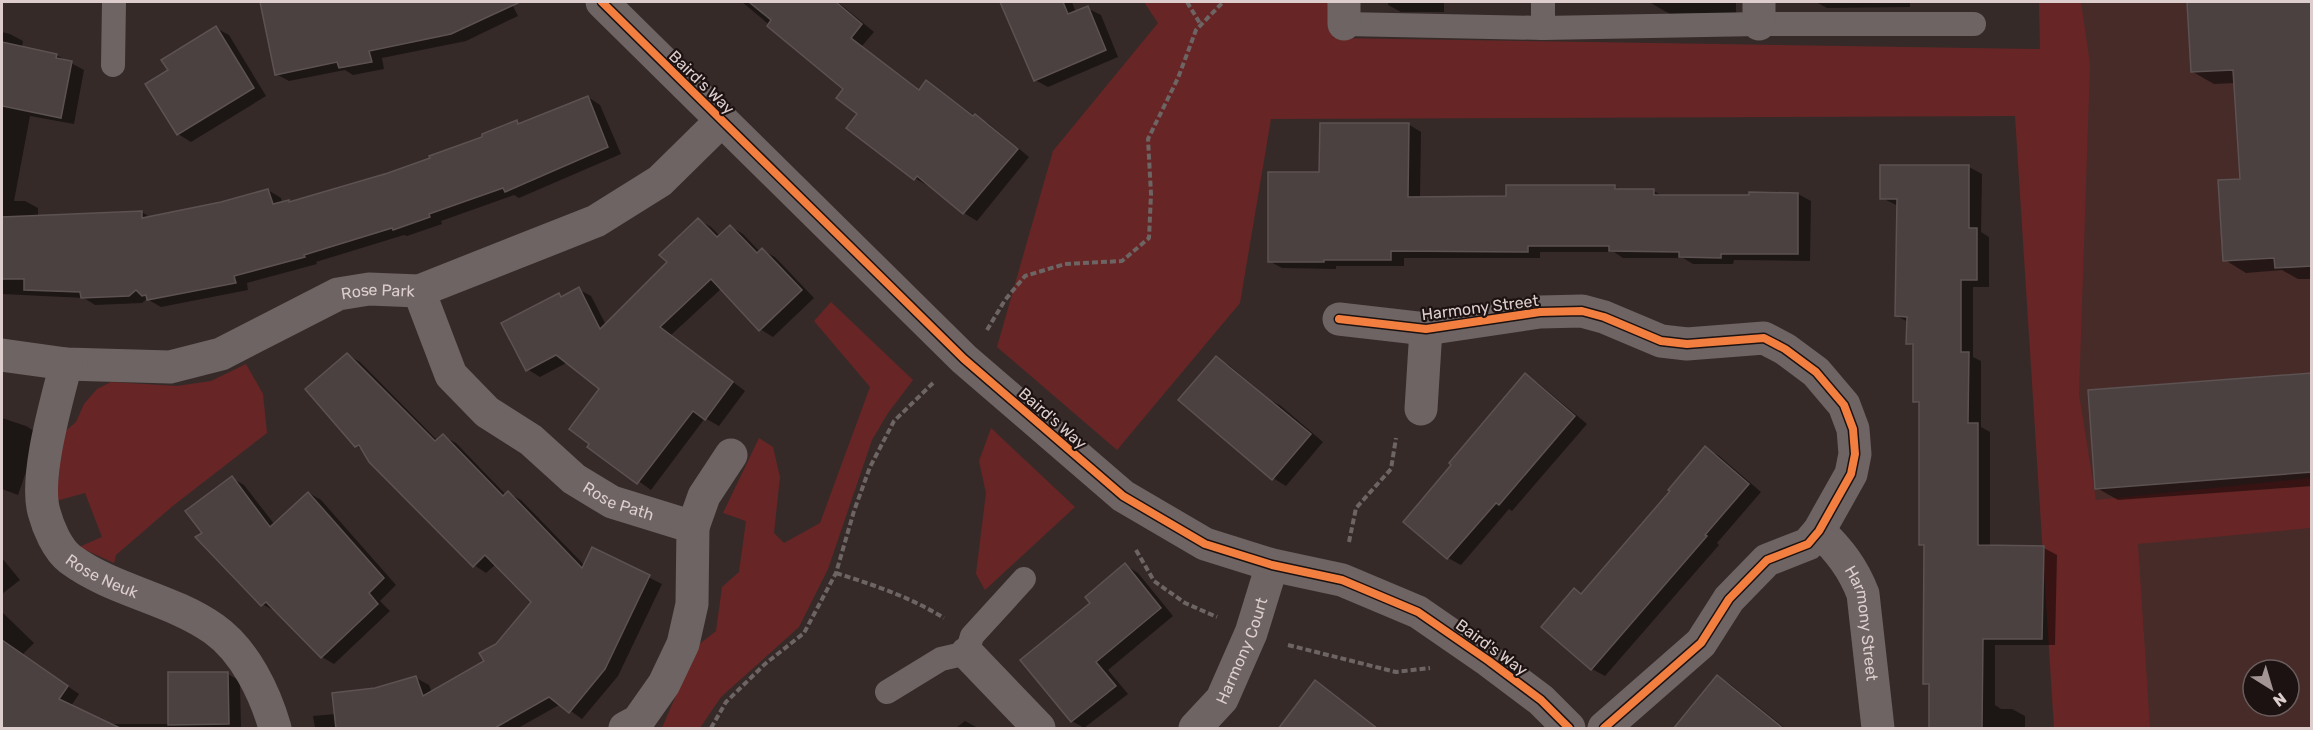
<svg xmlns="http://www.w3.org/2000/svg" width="2313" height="730" font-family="Rubik,sans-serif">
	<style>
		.built { fill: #462b29; fill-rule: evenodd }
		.green { fill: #672625 }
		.shadow { fill: #0007 }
		.building { fill: #4b4140; stroke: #5d5252; stroke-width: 1.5 }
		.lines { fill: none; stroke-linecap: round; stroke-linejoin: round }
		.path { stroke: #6d6464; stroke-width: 4; stroke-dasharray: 6 3; stroke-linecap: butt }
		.service { stroke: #6d6463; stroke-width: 24 }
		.minor { stroke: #6d6463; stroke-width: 33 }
		.cycleway-casing { stroke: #1c1211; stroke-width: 11 }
		.cycleway { stroke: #f27e40; stroke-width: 8 }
		.labels { text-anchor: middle; stroke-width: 4.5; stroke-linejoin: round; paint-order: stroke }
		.street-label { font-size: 16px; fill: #ddcecd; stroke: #1c1211 }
	</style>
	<rect width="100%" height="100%" fill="#362a29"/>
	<path class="built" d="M2039 2H2311V728H2105L2055 452ZM2253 670H2289V706H2253Z"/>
	<g class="green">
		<polygon points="1144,2 1332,2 1333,38 2040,49 2039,2 2081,2 2090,64 2079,394 2096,500 2311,478 2311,528 2138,544 2150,728 2054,728 2015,116 1271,119 1240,303 1117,450 997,347 1053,151 1158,23"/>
		<polygon points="831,302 913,380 888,413 872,440 828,569 799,627 721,697 700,728 662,728 697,646 716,631 722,587 739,572 746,521 723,513 759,438 773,447 780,477 774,533 784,543 820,523 870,387 814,321"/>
		<polygon points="246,364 263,394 267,433 174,505 116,555 114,563 79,547 102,537 85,493 56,501 63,433 76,422 84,404 97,389 111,382 177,386 211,381"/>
		<polygon points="991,428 1075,507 985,590 976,574 986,493 979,461"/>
	</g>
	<g class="shadow">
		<polygon points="262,2 511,2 518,16 466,41 382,58 384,69 353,75 345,70 289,81 276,74"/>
		<polygon points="742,2 838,2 874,32 862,46 920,90 927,82 939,90 975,116 988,123 1029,157 977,221 964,213 929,184 928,186 915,178 859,113 845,88"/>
		<polygon points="1001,2 1072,2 1076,13 1087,8 1101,15 1118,57 1048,87 1035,80"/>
		<polygon points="1388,2 1444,2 1444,12 1401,12 1388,5"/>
		<polygon points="1649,2 1736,2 1736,13 1670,14"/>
		<polygon points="1816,2 1910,2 1910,7 1827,8"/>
		<polygon points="2189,2 2312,2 2312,279 2298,279 2282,270 2246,273 2225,260 2241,180 2235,83 2214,84 2193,72"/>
		<polygon points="216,28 229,35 266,96 191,142 178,134 147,84 170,70"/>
		<polygon points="2,32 10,34 23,41 22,48 56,55 84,70 74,124 30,116 14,201 25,201 38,208 38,216 142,212 151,218 221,204 268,190 281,198 282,203 291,203 389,174 484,138 516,122 521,125 588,97 600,105 621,154 519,198 514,195 441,221 442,224 407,236 404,235 316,262 317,264 247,283 248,290 161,307 147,299 142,303 95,305 84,298 2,294"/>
		<polygon points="1408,124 1421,132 1420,198 1507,197 1615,187 1621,190 1654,191 1664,197 1750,197 1750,194 1798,194 1811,201 1810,261 1734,260 1733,264 1693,264 1683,258 1623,258 1614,252 1540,252 1540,258 1404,258 1404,266 1336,266 1336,269 1282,268 1269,261 1321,174"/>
		<polygon points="1969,167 1982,174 1981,232 1989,237 1989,287 1973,287 1973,357 1981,361 1981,427 1990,432 1990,547 2044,548 2057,555 2055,645 1995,645 1995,705 2001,709 2012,709 2025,716 2025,728 1931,728 1931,687 1924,683 1925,547 1920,544 1920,405 1915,401 1915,347 1908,343 1908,322 1897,316 1898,206 1882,198"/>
		<polygon points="699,220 711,227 720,236 730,226 743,234 760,252 762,250 775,257 814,298 773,337 760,329 722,288 671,335 745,391 719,426 705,418 651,490 589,446 601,388 568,362 540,377 527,369 559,295 563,297 578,289 591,296 606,325 669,262"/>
		<polygon points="348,355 360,362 438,441 443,436 456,443 506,495 508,493 521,500 585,566 592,549 662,584 618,676 582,719 561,704 518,728 315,728 313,716 336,714 376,690 416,678 429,685 432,693 486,662 497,645 533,602 496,564 486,573 474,565 363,450 356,446"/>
		<polygon points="1216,358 1229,365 1269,399 1281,406 1323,442 1286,486 1273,478"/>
		<polygon points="1525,375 1538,383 1587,424 1512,511 1509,509 1461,565 1448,558"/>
		<polygon points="2312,375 2312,486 2118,500 2097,488"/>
		<polygon points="2,418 26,426 39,434 18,495 2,489"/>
		<polygon points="1705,448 1718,455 1761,492 1717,543 1719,545 1605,676 1592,669 1575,590 1582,594 1672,491"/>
		<polygon points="232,478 244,485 275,525 309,493 321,500 396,585 380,601 390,611 334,664 322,657 276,610 275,611 262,604 204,533"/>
		<polygon points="2,558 20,580 2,594"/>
		<polygon points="1125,565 1138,573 1173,616 1108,670 1128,694 1084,728 1072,721 1092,603"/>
		<polygon points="2,612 34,643 22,655 79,694 71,706 108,724 169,724 228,674 240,681 241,728 2,728"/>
		<polygon points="1717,677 1730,684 1785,728 1692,728"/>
		<polygon points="1315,682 1371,723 1367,728"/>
		<polygon points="965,721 978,728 956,728"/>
	</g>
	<g class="building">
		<polygon points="260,2 520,2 451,34 369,51 372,62 339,68 337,62 275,75"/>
		<polygon points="749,2 836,2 862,24 851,38 919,90 926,80 973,116 975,114 1018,149 963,214 917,176 914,180 846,128 857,114 836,98 843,89 767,26 771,20"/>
		<polygon points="1000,2 1063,2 1068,14 1088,6 1106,50 1034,81"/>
		<polygon points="2187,2 2312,2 2312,266 2275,268 2274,258 2223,261 2218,180 2240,179 2233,70 2191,72"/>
		<polygon points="216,26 254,88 177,135 145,84 168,70 161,60"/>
		<polygon points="2,42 57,54 56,58 72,61 61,118 2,106"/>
		<polygon points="588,96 608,147 505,192 503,188 429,214 430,217 393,230 392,228 304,255 305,257 234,276 236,283 147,300 146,295 142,296 136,290 129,296 81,298 80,292 24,290 24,279 2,279 2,217 142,211 142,218 221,202 268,189 273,204 289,200 289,202 388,173 430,158 429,156 482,137 482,134 517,120 518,124"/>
		<polygon points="1320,123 1409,123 1408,197 1506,196 1506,185 1615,185 1615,189 1654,189 1654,195 1749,195 1749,192 1798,193 1798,254 1721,254 1721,258 1679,257 1679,252 1609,251 1609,246 1528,246 1528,252 1391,251 1391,260 1324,260 1324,262 1268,262 1268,172 1319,172"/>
		<polygon points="1880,165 1969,165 1969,228 1977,228 1977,280 1961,280 1961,352 1969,352 1968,423 1978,423 1978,545 2044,546 2042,639 1983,639 1982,729 1929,729 1929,684 1923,684 1924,545 1919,545 1919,402 1913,402 1913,344 1906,344 1907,317 1895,316 1897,199 1880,199"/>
		<polygon points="698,218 717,237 730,225 757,253 762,248 802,290 759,331 711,279 660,327 733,382 705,420 693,411 637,484 587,447 589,444 569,429 599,389 556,355 526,371 501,323 559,293 561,297 579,287 600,329 667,262 659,255"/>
		<polygon points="347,353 435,441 443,434 503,496 508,491 582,568 592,547 650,575 605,669 569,713 549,697 493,729 336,729 332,693 375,688 416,676 423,696 484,661 479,653 496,644 531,602 485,555 473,567 369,462 359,445 355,447 305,389"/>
		<polygon points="1216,356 1311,434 1272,480 1178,400"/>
		<polygon points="1525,373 1575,416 1499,505 1496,503 1447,559 1403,522 1451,465 1449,463"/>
		<polygon points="2312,373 2312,472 2095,489 2088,390"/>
		<polygon points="1705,446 1749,484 1705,535 1707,536 1591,670 1541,627 1574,588 1581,594 1670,491 1668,490"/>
		<polygon points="232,476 270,527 308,492 384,578 369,593 378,604 321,658 266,602 261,606 195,537 202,533 185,511"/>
		<polygon points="1125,563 1161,608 1096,662 1116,686 1071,722 1020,660 1090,603 1085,597"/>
		<polygon points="2,640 68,686 59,699 122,729 2,729"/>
		<polygon points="168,672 228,672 229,724 168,725"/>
		<polygon points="1717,675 1784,729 1673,729"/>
		<polygon points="1315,680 1378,729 1278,729"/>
	</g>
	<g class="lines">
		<g class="path">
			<polyline points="1187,2 1201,25"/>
			<polyline points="987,330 1005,300 1025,276 1065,264 1122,261 1149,238 1151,194 1148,139 1178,78 1196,30 1223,2"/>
			<polyline points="1349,542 1356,508 1391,469 1396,438"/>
			<polyline points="1136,550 1154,581 1185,603 1217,617"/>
			<path d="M836 573C874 585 910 597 944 618"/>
			<polyline points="1288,645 1396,672 1430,668"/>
			<polyline points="711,728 726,702 765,664 804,633 836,573 854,511 870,467 894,421 933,383"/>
		</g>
		<g class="service">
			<polyline points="1344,24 1543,28 1759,24 1974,24"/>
			<polyline points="1543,28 1543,2"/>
			<polyline points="113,65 114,2"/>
			<polyline points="887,692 941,659 967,653 972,636 1024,579"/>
		</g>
		<g class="minor">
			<polyline points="602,2 964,359 1123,496 1205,544 1272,565 1342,580 1418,612 1489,661 1541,700 1569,728"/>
			<polyline points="1344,2 1344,24"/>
			<polyline points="1759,2 1759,24"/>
			<path id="s1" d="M419 291 451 375 487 412 531 440 574 479 612 502 693 527 692 604 683 644 664 684 638 721 625 728"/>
			<polyline points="1339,319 1426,329 1540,312 1582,311 1604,317 1661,341 1687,344 1764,338 1785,349 1816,372 1844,405 1853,429 1855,454 1851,474 1819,531 1808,544 1767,560 1729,599 1701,643 1604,728"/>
			<path id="s2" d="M2 355 66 364 170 367 221 354 338 294 369 289 419 291 596 221 660 181 722 120"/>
			<path id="s3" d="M66 364C57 400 34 477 44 512 48 527 57 549 70 559 113 591 170 598 214 629 245 651 265 693 275 728"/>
			<polyline points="1421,409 1426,329"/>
			<polyline points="693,527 704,496 731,455"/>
			<path id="s4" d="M1819 531C1839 550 1853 568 1863 594L1878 728"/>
			<polyline points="967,653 1039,728"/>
			<path id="s5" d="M1195 728 1222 699 1251 633 1272 565"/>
		</g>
		<defs>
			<g id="cycleway">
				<polyline points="602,2 964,359 1123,496 1205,544 1272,565 1342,580 1418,612 1489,661 1541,700 1569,728"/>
				<polyline points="1339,319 1426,329 1540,312 1582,311 1604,317 1661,341 1687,344 1764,338 1785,349 1816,372 1844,405 1853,429 1855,454 1851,474 1819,531 1808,544 1767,560 1729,599 1701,643 1604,728"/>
			</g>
		</defs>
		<use href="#cycleway" class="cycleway-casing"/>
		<use href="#cycleway" class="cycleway"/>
	</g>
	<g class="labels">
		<g class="street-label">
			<text transform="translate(702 82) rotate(44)" y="6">Baird's Way</text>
			<text dy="6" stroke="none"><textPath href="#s2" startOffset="393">Rose Park</textPath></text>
			<text transform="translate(1480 307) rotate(-7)" y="6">Harmony Street</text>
			<text transform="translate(1053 418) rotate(41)" y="6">Baird's Way</text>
			<text dy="6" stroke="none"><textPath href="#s1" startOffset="302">Rose Path</textPath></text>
			<text dy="6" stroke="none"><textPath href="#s3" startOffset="242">Rose Neuk</textPath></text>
			<text dy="6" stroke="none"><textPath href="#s4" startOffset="106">Harmony Street</textPath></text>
			<text transform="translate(1492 647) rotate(36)" y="6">Baird's Way</text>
			<text dy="6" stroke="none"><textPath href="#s5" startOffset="92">Harmony Court</textPath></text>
		</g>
	</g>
	<rect width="2313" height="730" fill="none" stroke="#ddcecd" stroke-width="6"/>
	<g transform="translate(2271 688) rotate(143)"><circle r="28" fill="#1c1211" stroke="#695d5c" stroke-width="1.5"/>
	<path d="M0-4.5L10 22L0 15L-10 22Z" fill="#a39594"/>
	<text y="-9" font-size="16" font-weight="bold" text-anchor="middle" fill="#ddcecd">N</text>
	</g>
</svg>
